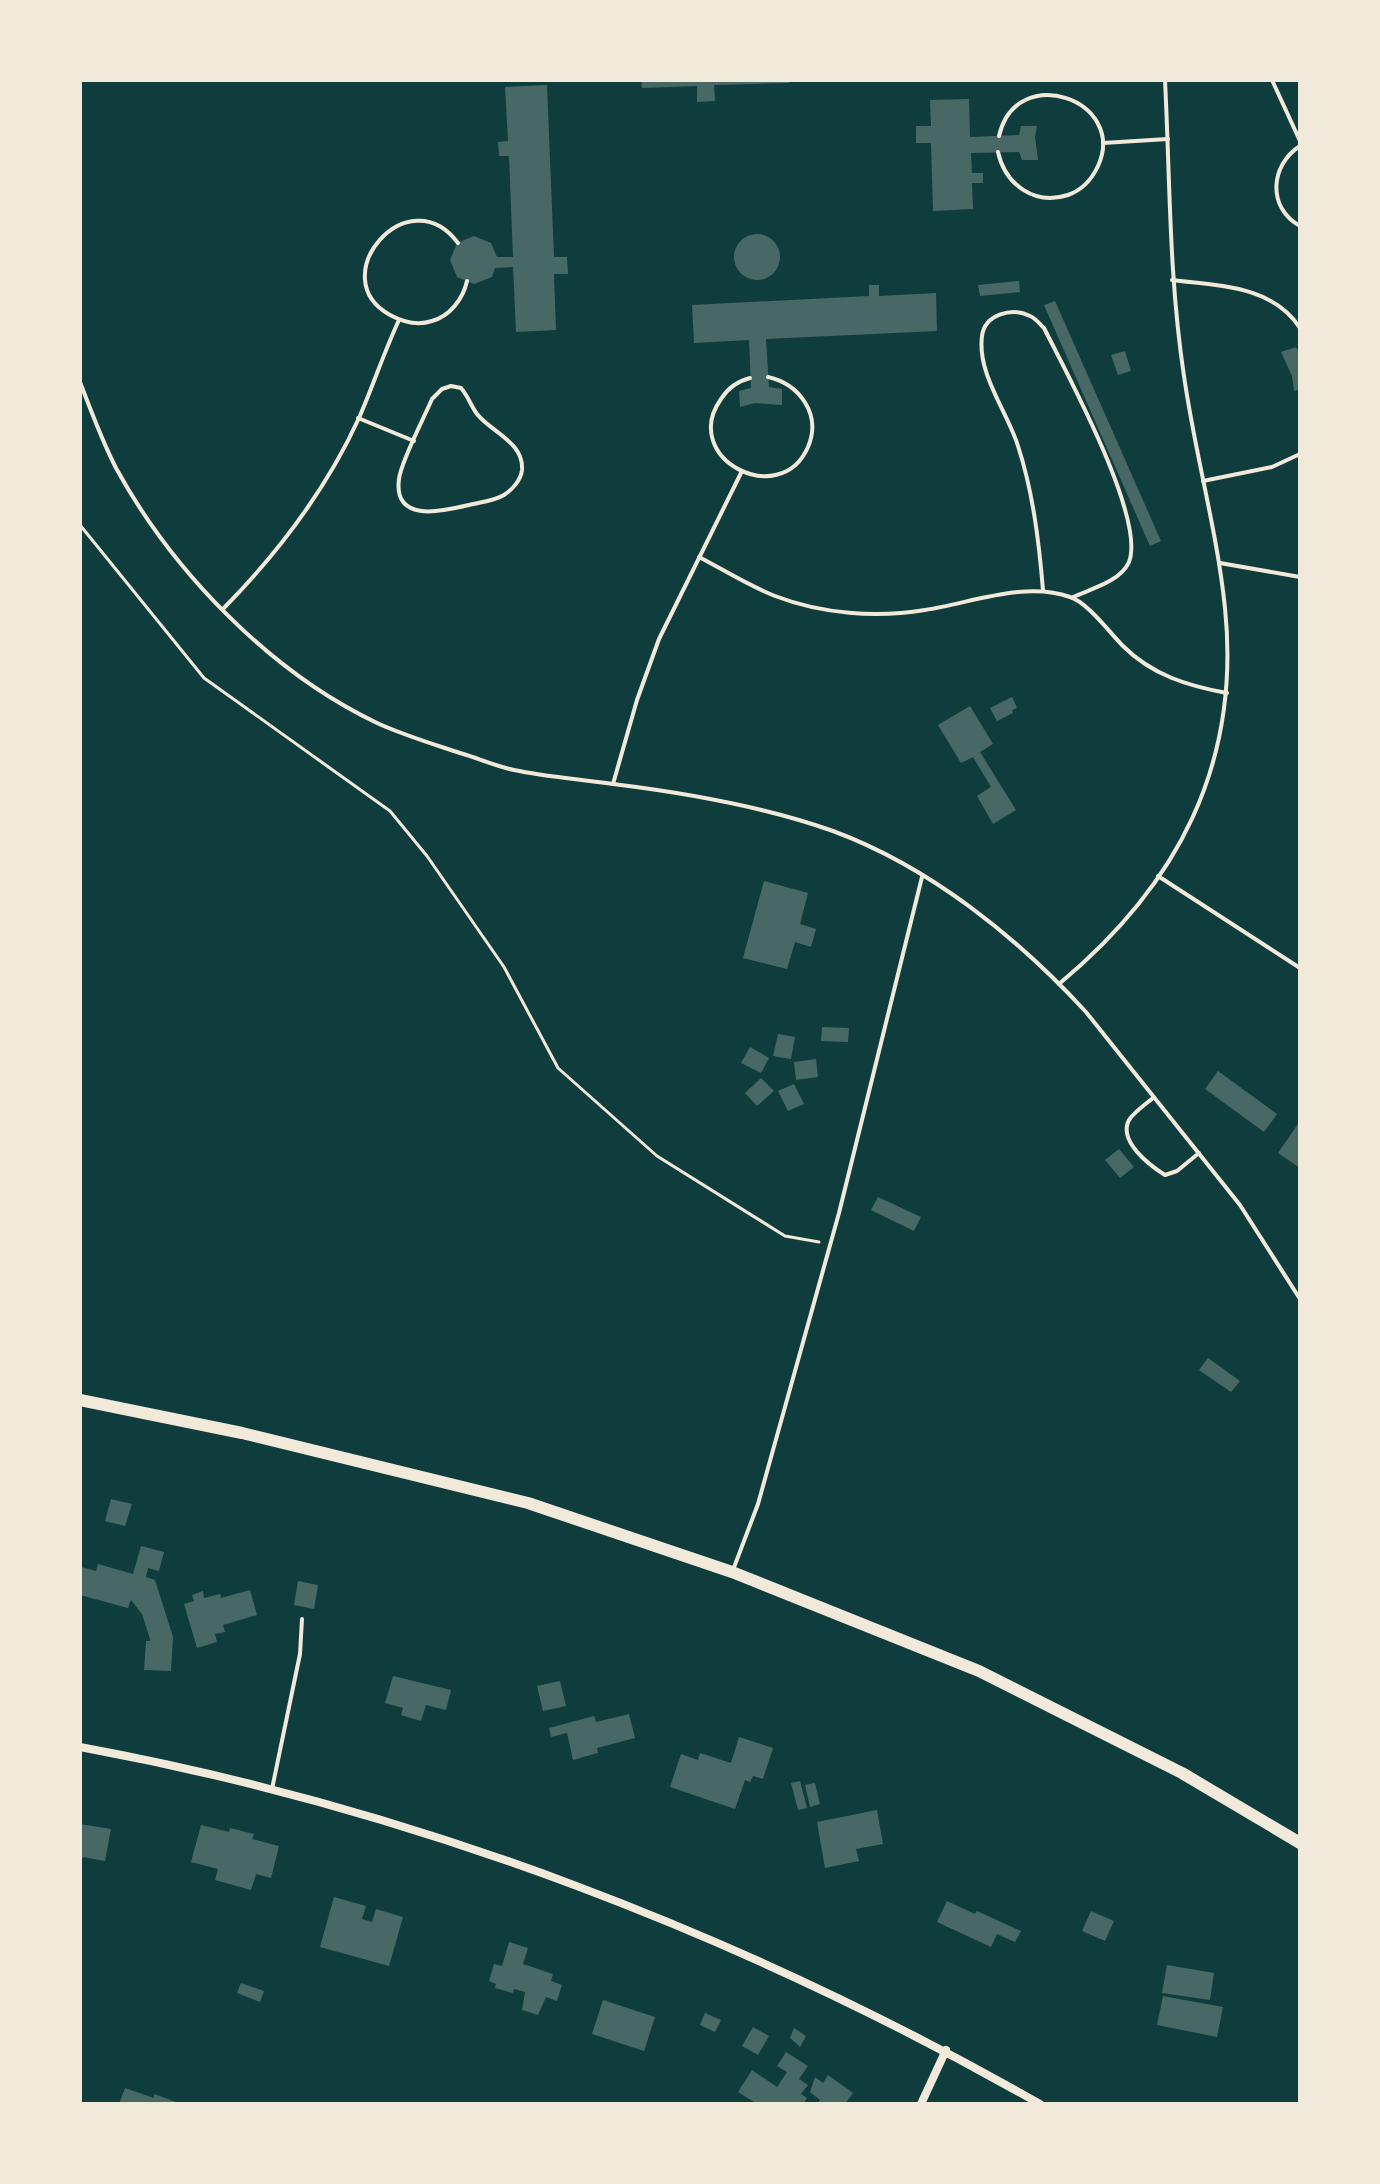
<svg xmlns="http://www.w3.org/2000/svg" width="1380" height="2184" font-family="Commissioner,sans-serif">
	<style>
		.building { fill: #486865 }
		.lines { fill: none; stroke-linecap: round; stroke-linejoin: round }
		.path { stroke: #f1e9da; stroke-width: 3 }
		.service { stroke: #f1e9da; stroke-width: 4 }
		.minor { stroke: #f1e9da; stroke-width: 8 }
		.secondary { stroke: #f1e9da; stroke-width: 12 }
	</style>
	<rect width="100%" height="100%" fill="#0f3d3e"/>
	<g class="building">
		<polygon points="641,80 789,80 789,83 714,85 715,101 697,102 697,86 642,88"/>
		<polygon points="547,85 554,257 567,257 568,274 554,274 556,330 516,332 513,267 495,268 492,277 474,284 457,277 450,260 457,243 474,236 491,243 497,257 513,257 509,156 499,156 498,142 508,141 505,87"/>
		<polygon points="969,99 970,137 1019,135 1021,126 1037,126 1035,137 1038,160 1022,160 1019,152 971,153 972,173 983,173 983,183 972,183 973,209 933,211 931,143 916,143 916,126 931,126 930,100"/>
		<circle cx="757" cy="257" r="23"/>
		<polygon points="1019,281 1020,292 980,296 978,285"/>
		<polygon points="869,285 879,285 879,296 936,293 937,331 766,339 769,387 782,389 782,405 755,403 740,407 739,391 751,388 749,340 694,343 692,305 869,296"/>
		<polygon points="1055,301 1161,541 1150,546 1044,305"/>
		<polygon points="1296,347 1300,354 1300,389 1294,391 1292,376 1281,352"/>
		<polygon points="1125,351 1131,371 1118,375 1111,355"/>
		<polygon points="1012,697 1017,708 1012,710 1013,713 997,721 990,708"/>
		<polygon points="970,706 993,744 980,752 1016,810 993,824 977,796 991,787 973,757 961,763 938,725"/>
		<polygon points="764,881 808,893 800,924 816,929 811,947 795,942 787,969 743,958"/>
		<polygon points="822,1027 849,1028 848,1042 821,1041"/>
		<polygon points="778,1034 795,1037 791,1059 773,1056"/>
		<polygon points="750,1047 769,1058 761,1073 741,1063"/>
		<polygon points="816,1059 818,1077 796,1080 794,1062"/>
		<polygon points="1218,1071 1277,1114 1264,1132 1205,1089"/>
		<polygon points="761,1078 774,1091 757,1106 745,1093"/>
		<polygon points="794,1084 804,1104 788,1111 778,1091"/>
		<polygon points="1300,1121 1300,1168 1278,1153"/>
		<polygon points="1119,1149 1134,1167 1120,1178 1105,1160"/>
		<polygon points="878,1197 921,1217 914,1231 871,1210"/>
		<polygon points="1208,1358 1240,1381 1231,1392 1199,1370"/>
		<polygon points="111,1499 132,1504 125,1526 105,1521"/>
		<polygon points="141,1546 164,1552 159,1571 148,1568 146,1577 155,1580 173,1637 171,1671 144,1670 146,1641 150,1641 150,1639 142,1614 131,1600 128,1608 80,1595 81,1567 96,1571 98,1564 133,1574"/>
		<polygon points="298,1581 318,1585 314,1609 294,1605"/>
		<polygon points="250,1590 257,1615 223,1625 225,1632 215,1634 217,1642 197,1648 184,1604 194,1601 192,1595 203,1591 204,1598 220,1594 221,1598"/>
		<polygon points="393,1676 451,1690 446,1710 426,1705 421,1721 401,1715 403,1708 385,1703"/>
		<polygon points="560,1681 566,1706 543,1711 537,1686"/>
		<polygon points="629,1714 635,1738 597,1748 598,1753 573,1760 567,1733 551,1737 549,1728 594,1716 596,1722"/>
		<polygon points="739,1737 773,1748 763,1779 753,1776 750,1782 745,1780 735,1809 670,1787 681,1754 698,1760 700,1753 731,1763"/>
		<polygon points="800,1781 807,1808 798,1810 791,1783"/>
		<polygon points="815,1783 820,1804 810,1807 805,1785"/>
		<polygon points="877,1810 883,1844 856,1849 859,1861 825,1868 817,1822"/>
		<polygon points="80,1824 111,1829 105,1861 83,1857 80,1863"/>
		<polygon points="201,1825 229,1832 230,1828 254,1834 252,1839 279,1846 271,1878 256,1874 251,1890 215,1880 218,1869 191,1862"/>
		<polygon points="334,1897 366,1906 362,1919 372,1922 376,1909 403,1917 389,1966 320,1947"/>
		<polygon points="947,1901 975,1914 977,1911 1021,1931 1015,1942 997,1934 991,1947 937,1922"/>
		<polygon points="1091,1911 1114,1921 1105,1941 1082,1931"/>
		<polygon points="509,1942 528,1948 523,1964 553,1974 551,1981 562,1985 557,2001 546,1997 538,2015 522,2010 525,1992 514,1989 513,1993 495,1988 496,1984 489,1981 494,1964 502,1966"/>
		<polygon points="1167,1965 1214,1973 1210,2000 1162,1993"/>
		<polygon points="241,1983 264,1991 260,2002 237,1993"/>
		<polygon points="1163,1996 1223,2007 1217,2037 1157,2025"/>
		<polygon points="603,2000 655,2017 644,2051 592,2034"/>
		<polygon points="705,2013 721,2020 715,2032 700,2025"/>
		<polygon points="753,2027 769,2036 758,2055 742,2046"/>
		<polygon points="794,2028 806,2036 800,2047 790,2038"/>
		<polygon points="786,2052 808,2066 799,2079 808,2085 801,2094 807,2098 803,2104 757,2104 738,2092 752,2070 777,2087 787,2072 777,2066"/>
		<polygon points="828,2075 853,2093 845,2104 817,2104 820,2100 810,2092 815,2077 823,2083"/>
		<polygon points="125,2088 154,2098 154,2094 182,2104 119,2104"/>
	</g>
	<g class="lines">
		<polyline class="path" points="80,525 204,678 390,811 427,856 504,967 558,1068 657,1156 785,1236 819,1242"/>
		<g class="service">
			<polyline points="1272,80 1300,141"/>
			<polyline points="1103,143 1168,139"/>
			<path d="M1300 146C1270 165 1267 208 1300 226"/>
			<path d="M998 152C1005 184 1034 206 1068 195 1082 190 1092 179 1098 166 1128 100 1016 61 999 136"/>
			<path d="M458 243C408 176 322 278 390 315 403 322 417 326 432 321 450 316 463 299 467 281"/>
			<path d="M1172 280C1218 286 1272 285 1300 328"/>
			<path d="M750 378C738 381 728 388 721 399 679 458 780 511 808 447 822 414 799 384 768 377"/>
			<path d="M80 382C91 411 102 441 116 468 173 572 270 672 377 723 403 735 433 744 460 753 478 758 495 766 514 770 546 777 580 779 613 784 686 793 763 806 833 831 930 867 1017 937 1086 1012L1240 1205 1300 1299"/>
			<path d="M451 386 461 388C468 396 471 406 477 414 491 432 524 442 522 470 521 480 512 490 504 495 494 501 481 502 469 505 444 511 393 524 399 479 401 461 424 418 432 399L442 389Z"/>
			<polyline points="358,418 414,441"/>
			<polyline points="1203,481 1272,467 1300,454"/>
			<path d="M699 557C724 570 749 586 775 596 822 614 876 618 925 610 971 603 1025 581 1070 597 1087 602 1110 633 1123 646 1152 675 1188 686 1227 693"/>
			<polyline points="1220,563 1300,577"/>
			<path d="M1043 590C1039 542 1033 492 1018 446 1007 411 977 374 982 336 985 314 1012 307 1030 316 1035 318 1040 324 1044 328 1066 372 1146 518 1129 562 1121 581 1091 589 1073 597"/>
			<path d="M223 609C278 553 326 490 359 418 373 386 384 352 399 320"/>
			<polyline points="613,784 637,700 659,639 741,473"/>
			<polyline points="1158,876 1300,968"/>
			<path d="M1059 984C1178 885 1241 764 1225 608 1217 530 1195 454 1184 376 1169 278 1170 179 1165 80"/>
			<path d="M1153 1098C1146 1104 1134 1112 1129 1120 1118 1141 1149 1165 1165 1175L1177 1171 1199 1153"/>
			<polyline points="733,1570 758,1504 839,1213 922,877"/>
			<polyline points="272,1789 300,1654 302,1619"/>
		</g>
		<g class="minor">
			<path d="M80 1747C417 1809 743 1935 1040 2104"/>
			<polyline points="921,2104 946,2050"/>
		</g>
		<polyline class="secondary" points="80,1400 242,1433 528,1503 732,1572 979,1671 1182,1773 1300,1843"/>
	</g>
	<rect width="1380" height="2184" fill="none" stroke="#f1e9da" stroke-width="164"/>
</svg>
